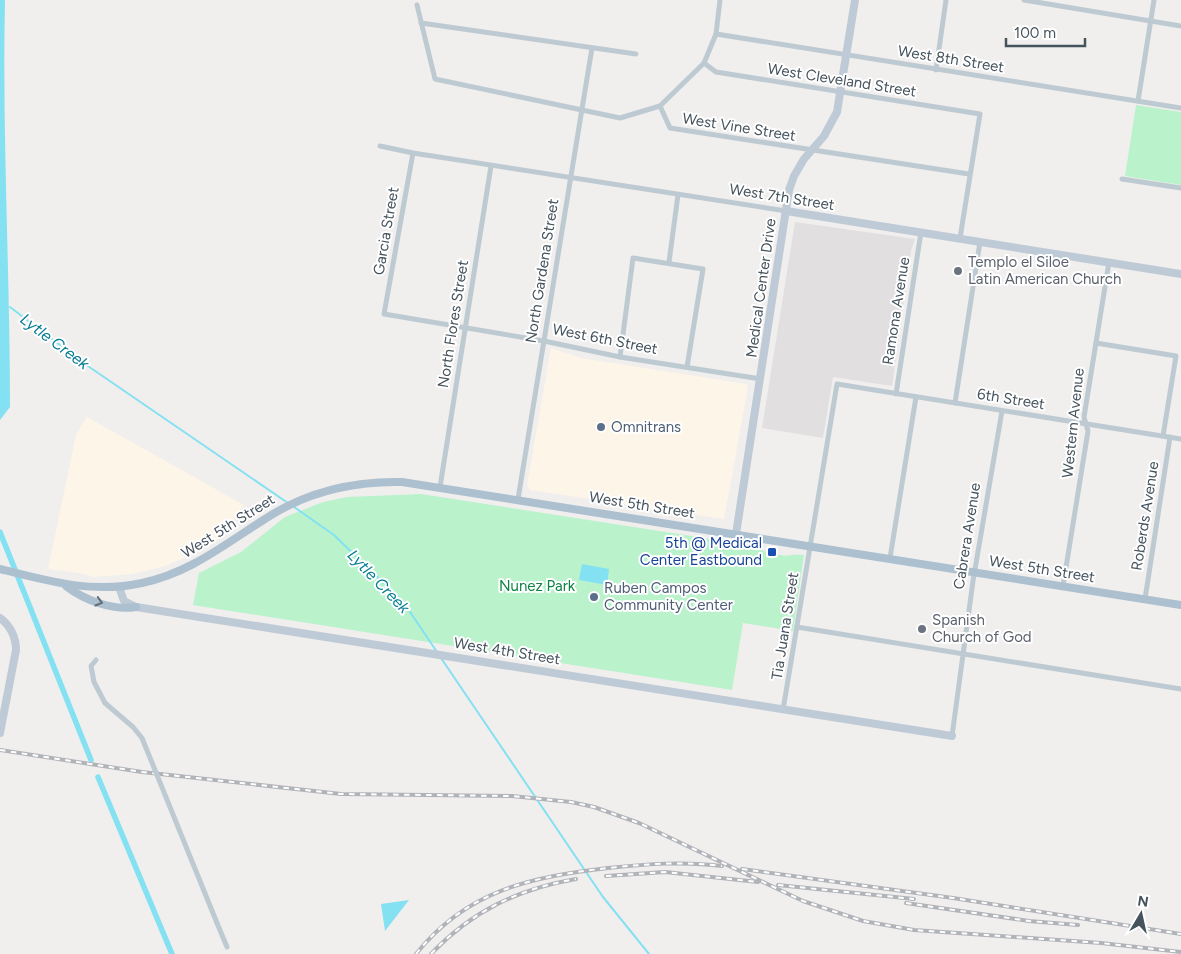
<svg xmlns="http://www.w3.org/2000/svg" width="1181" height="954" font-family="Figtree,sans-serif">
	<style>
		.commercial { fill: #fdf5e7 }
		.education { fill: #e2dfe0 }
		.green { fill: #baf2cc }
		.water { fill: #84e1f2 }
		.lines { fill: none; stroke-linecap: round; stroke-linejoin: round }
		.stream { stroke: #84e1f2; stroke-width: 2 }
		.canal { stroke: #84e1f2; stroke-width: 5.5 }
		.street { stroke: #becad2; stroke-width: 5 }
		.secondary { stroke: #becbd7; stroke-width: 8 }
		.primary { stroke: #acc0cf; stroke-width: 8 }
		.rail-casing { stroke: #b0b4b9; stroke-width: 4 }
		.rail { stroke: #fff; stroke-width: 2; stroke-dasharray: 5.5; stroke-linecap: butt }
		.street-bridge { stroke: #becad2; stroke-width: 5 }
		.oneway { stroke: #5f6e7a }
		.worship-dot { fill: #6b7280; stroke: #fff; stroke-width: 2 }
		.service-dot { fill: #5c6f8a; stroke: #fff; stroke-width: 2 }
		.transit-dot { fill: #1a4fb4; stroke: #fff; stroke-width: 2 }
		.labels { text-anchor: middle; stroke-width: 4; stroke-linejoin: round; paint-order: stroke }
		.street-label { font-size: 15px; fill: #45535d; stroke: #fff }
		.worship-label { font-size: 15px; fill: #5b616d; stroke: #fff; text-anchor: start }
		.service-label { font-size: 15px; fill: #4e5e75; stroke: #fff; text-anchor: start }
		.transit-label { font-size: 15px; fill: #164399; stroke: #fff; text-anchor: end }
		.park-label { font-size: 15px; fill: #108444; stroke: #fff }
		.water-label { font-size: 16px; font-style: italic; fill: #057d93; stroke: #fff }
	</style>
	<rect width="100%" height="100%" fill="#f1eeee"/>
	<g class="commercial">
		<polygon points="551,348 581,358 746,384 748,387 724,519 530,490 527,485"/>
		<polygon points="87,417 244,505 234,519 223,527 219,539 187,557 162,567 132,574 93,577 79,573 48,569 76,435"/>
	</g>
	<polygon class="education" points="795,222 915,239 911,251 892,386 833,377 823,438 762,428"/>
	<g class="green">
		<polygon points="1136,105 1181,112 1181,185 1125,176"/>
		<path d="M421 494 743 544C756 547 766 553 780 555 788 557 795 553 804 555L793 631 743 623 732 690 193 605 199 573 241 552 285 517 323 502 347 497Z"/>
	</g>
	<g class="water">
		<path d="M0 0H5C2 136 10 271 10 407L0 420Z"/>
		<polygon points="582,564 609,569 607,585 579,580"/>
		<polygon points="409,900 385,931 381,904"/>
	</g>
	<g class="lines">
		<g class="stream">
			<polyline points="10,307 82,362 288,503"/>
			<polyline points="294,507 334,535 404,603 437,652"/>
			<polyline points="441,658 603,897 649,954"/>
		</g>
		<g class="canal">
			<polyline points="0,532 91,760"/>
			<polyline points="98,777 172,954"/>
		</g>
		<g class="street">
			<polyline points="1024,0 1181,26"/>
			<polyline points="417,5 435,79 620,118 660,106 704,63 716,34 720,0"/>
			<polyline points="421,23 636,54"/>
			<polyline points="716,34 1181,108"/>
			<polyline points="704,63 716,72 980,114 960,238"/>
			<polyline points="936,70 946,0"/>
			<polyline points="1138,101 1154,0"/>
			<polyline points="660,106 670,128 969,174"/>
			<polyline points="380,146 413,153 786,211"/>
			<polyline points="413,153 384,314 544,341 620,357 761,379"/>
			<polyline points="1122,179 1181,188"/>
			<polyline points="669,262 678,195"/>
			<polyline points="1096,343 1176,356 1163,436"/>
			<polyline points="620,357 633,258 703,269 687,367"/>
			<polyline points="896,394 921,232"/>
			<polyline points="955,403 980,242"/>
			<polyline points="440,487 491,166"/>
			<polyline points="518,499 592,48"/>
			<polyline points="890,558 916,397"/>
			<polyline points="1063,586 1088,431 1084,417 1109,262"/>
			<polyline points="1145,599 1170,437"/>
			<polyline points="797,627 1181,689"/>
			<polyline points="96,660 91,666 94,682 105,703"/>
			<polyline points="783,710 837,384 1181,439"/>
			<polyline points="952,736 973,581 1002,411"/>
			<polyline points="217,923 227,947"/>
		</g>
		<g class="secondary">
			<polyline points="786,211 1181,274"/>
			<polyline points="736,534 789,190 794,176 804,159 824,136 837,112 855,0"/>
			<polyline points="119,587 124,601 136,607 952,736"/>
			<path d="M0 618C10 625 16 637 16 650L0 733"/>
		</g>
		<g class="primary">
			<path d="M0 569C47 581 93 594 142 583 190 573 225 544 265 519 306 492 354 481 402 482L1181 605"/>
			<path d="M66 586C84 600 113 611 136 607"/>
		</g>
		<defs>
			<g id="rail">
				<polyline points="0,750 142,772 341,794 512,796 571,802 594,807 639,823 803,901 863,921 914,930 1101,943 1181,952"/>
				<polyline points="742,869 953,898 1181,934"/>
				<polyline points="606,876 665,872 758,882"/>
				<polyline points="778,885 914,899"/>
				<polyline points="906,903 1029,921 1078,925"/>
				<path d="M416 954C467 890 531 877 608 868 647 864 684 861 722 866"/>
				<path d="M431 954C472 911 518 889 576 879"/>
			</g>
		</defs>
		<use href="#rail" class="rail-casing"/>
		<use href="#rail" class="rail"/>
		<polyline class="street-bridge" points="105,703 133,727 142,738 217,923"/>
	</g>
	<defs><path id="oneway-chevron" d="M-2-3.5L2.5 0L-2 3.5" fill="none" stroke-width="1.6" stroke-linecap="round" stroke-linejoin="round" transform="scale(1.25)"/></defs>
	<use class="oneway" href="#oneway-chevron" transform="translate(99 602) rotate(16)"/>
	<g class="worship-dot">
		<circle cx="958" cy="271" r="5"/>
		<circle cx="922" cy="629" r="5"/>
	</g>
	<g class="service-dot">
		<circle cx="601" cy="427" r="5"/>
		<circle cx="594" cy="597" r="5"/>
	</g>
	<rect class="transit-dot" x="767" y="547" width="10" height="10" rx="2.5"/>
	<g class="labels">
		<g class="street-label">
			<text transform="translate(951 59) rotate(9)" y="5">West 8th Street</text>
			<text transform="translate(842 80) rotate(9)" y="5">West Cleveland Street</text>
			<text transform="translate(739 127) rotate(9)" y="5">West Vine Street</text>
			<text transform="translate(782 197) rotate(9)" y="5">West 7th Street</text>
			<text transform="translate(386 231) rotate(-80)" y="5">Garcia Street</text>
			<text transform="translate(542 271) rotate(-81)" y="5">North Gardena Street</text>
			<text transform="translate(761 288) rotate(-82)" y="5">Medical Center Drive</text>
			<text transform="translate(896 311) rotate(-81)" y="5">Ramona Avenue</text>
			<text transform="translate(453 324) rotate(-81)" y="5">North Flores Street</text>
			<text transform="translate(605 339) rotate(11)" y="5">West 6th Street</text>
			<text transform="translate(1011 399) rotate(9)" y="5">6th Street</text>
			<text transform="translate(1073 423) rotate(-84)" y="5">Western Avenue</text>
			<text transform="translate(642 505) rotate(9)" y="5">West 5th Street</text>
			<text transform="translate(1145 516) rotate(-81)" y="5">Roberds Avenue</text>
			<text transform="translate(228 526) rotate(-32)" y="5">West 5th Street</text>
			<text transform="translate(967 536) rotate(-81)" y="5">Cabrera Avenue</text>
			<text transform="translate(1042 569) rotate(9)" y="5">West 5th Street</text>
			<text transform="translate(785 626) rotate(-81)" y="5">Tia Juana Street</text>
			<text transform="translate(507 651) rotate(9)" y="5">West 4th Street</text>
		</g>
		<g class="worship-label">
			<text x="968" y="267">Templo el Siloe<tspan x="968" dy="17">Latin American Church</tspan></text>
			<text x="932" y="625">Spanish<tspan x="932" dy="17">Church of God</tspan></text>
		</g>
		<g class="service-label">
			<text x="611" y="432">Omnitrans</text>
			<text x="604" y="593">Ruben Campos<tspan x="604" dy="17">Community Center</tspan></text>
		</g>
		<g class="transit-label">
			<text x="762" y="548">5th @ Medical<tspan x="762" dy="17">Center Eastbound</tspan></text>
		</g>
		<g class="park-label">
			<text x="537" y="591">Nunez Park</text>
		</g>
		<g class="water-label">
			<text transform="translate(55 341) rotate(37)" y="6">Lytle Creek</text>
			<text transform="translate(379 581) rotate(46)" y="6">Lytle Creek</text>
		</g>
	</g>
	<g transform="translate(1141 914) rotate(9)" stroke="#ffffff" stroke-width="4" paint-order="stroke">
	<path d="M0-4L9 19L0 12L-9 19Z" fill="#45535d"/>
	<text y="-8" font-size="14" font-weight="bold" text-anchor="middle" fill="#45535d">N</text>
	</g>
	<path d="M1006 38v8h79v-8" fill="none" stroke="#45535d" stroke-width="2.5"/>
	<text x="1014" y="38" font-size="15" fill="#45535d" stroke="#ffffff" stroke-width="4" paint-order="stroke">100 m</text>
</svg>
